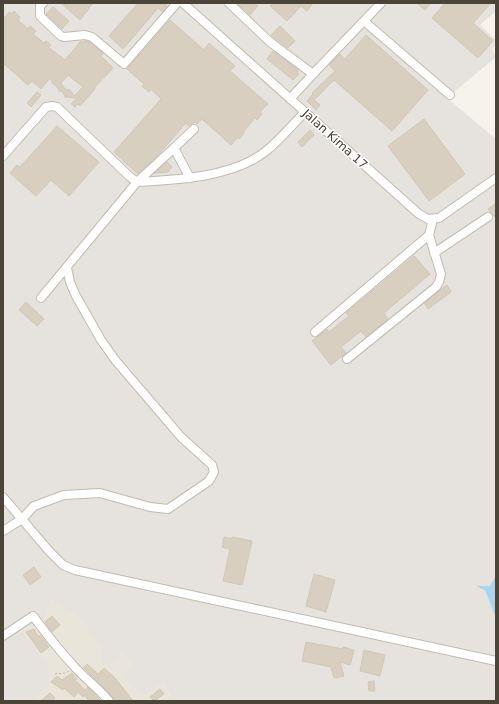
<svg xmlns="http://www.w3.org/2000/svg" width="499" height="704" font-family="'DejaVu Sans',sans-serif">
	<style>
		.residential { fill: #eae5da }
		.industrial { fill: #e6e2dd }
		.water { fill: #a9d4f2 }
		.building { fill: #d8cfc1; stroke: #d3c7b4; fill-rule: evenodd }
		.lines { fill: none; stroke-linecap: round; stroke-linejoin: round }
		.minor-casing { stroke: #c2bbae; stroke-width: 10 }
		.path { stroke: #c4b79f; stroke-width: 1; stroke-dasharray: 2 2; stroke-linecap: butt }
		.minor { stroke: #fff; stroke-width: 8 }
		.labels { text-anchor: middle; stroke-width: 3; stroke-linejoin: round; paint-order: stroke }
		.street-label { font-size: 12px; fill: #4b4439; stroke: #fff }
	</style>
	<rect width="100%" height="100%" fill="#f6f3ec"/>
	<polygon class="residential" points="51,600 79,615 102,649 121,653 134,664 144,697 163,683 170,695 164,701 37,701 34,698 21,630 44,619"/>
	<polygon class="industrial" points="3,3 496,3 496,11 480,25 496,40 496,45 492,49 496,57 447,98 496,139 496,701 164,701 170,695 163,683 144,697 122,676 134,664 121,653 111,669 102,662 102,649 79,616 51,600 44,619 21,631 47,664 50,683 34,698 37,701 3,701"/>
	<polygon class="water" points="496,576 496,618 485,590 476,586 490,586"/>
	<g class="building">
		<polygon points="61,3 93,3 80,20"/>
		<polygon points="138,3 164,3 167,6 162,12 158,8 123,49 109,36"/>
		<polygon points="237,3 254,3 258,6 250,15"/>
		<polygon points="273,3 313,3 307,11 301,6 287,21 270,6"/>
		<polygon points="417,3 431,3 425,10"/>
		<polygon points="445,3 491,3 473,23 493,41 478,58 432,18"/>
		<polygon points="53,7 69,21 62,29 46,14"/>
		<path d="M14 11 20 17 18 20 28 29 30 26 36 31 33 34 44 43 46 41 51 45 48 47 65 60 81 41 83 43 84 41 89 42 103 53 101 56 113 68 94 88 95 89 80 106 78 104 75 107 71 104 77 98 65 97 63 92 59 91 57 86 53 84 50 78 41 89 32 81 28 85 3 63V19L9 12 12 14ZM68 75 83 87 74 96 70 90 65 89 61 83Z"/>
		<polygon points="170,20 204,50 209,43 235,66 230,71 268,104 260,112 262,114 257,120 255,118 243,132 244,133 239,139 238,137 231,145 202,119 197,124 195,122 189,126 186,123 158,155 138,174 114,152 161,99 151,89 149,92 142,86 144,84 127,69"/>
		<polygon points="280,26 295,41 288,48 271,35"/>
		<polygon points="366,35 428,90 392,131 334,80 314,100 320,105 316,110 307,101 313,94 312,93 335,71 329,65 340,54 345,59"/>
		<polygon points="273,51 299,70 297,72 299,74 293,80 267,59"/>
		<polygon points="37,92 41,95 31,107 27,103"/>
		<polygon points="424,119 465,174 429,201 388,146"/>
		<polygon points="57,126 99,162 69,196 51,180 36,196 10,173 17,165 20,167"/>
		<polygon points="310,130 314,135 302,147 298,142"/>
		<polygon points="167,162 172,167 168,172 154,173"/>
		<polygon points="496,203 496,218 488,209"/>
		<polygon points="414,256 430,274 384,313 388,319 366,337 361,331 341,347 346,353 331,365 312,341 327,329 329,332 349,316 346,313"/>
		<polygon points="447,285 451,292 428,309 424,303"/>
		<polygon points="26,302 44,319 37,326 19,310"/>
		<polygon points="224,537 232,539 232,537 252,541 242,585 223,581 230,549 222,547"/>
		<polygon points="34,567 41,577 30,585 23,575"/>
		<polygon points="314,574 335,580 326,612 306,606"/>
		<polygon points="52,616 60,625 52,632 45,622"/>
		<polygon points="34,629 38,637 40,635 49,647 41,653 26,632"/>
		<polygon points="306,642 343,649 343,647 354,650 350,665 340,662 344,676 334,678 331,667 302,661"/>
		<polygon points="364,650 385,655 380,676 360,671"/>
		<polygon points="87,664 98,674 104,668 116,679 133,701 115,701 108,692 84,668"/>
		<polygon points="72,673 77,679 75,680 85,690 88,687 100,700 98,701 89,701 84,695 83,697 78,692 74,697 64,688 63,690 51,682 57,676 62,680"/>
		<polygon points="374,681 375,691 369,691 368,682"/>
		<polygon points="160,689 164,694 154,701 150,697"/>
		<polygon points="50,693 55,698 52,701 41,701"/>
	</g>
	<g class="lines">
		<defs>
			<g id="minor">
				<polyline points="43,3 40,6 40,16 61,36 64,37 85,35 92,37 124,64 177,3"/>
				<polyline points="183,3 419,214 428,219 439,218 496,178"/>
				<polyline points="229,3 270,42 313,74 290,99"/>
				<polyline points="365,22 450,95"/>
				<polyline points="313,74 381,3"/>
				<polyline points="174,148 194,129"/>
				<path d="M3 156 46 107 52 106 57 107 129 176 137 182C177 180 234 177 266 151 280 140 292 125 305 112"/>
				<polyline points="434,253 488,217"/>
				<polyline points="41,298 137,182 174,148 190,178"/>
				<polyline points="315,332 429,235 433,219"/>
				<polyline points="347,359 436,287 439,282 441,274 429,235"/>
				<polyline points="3,497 49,551 63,565 75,570 496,661"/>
				<polyline points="3,531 22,519 34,506 64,495 100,493 150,507 168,509 209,481 214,472 212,465 181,437 116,361 101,340 76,296 70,282 67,268"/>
				<path d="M3 636 33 616C45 632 58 649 72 664 83 677 97 687 109 701"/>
			</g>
		</defs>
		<use href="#minor" class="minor-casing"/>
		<polyline class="path" points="55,674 65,673 69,671"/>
		<use href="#minor" class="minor"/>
	</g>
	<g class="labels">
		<g class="street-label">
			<text transform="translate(335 139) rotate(42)" y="4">Jalan Kima 17</text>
		</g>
	</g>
	<rect width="499" height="704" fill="none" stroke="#4b4439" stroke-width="8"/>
</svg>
